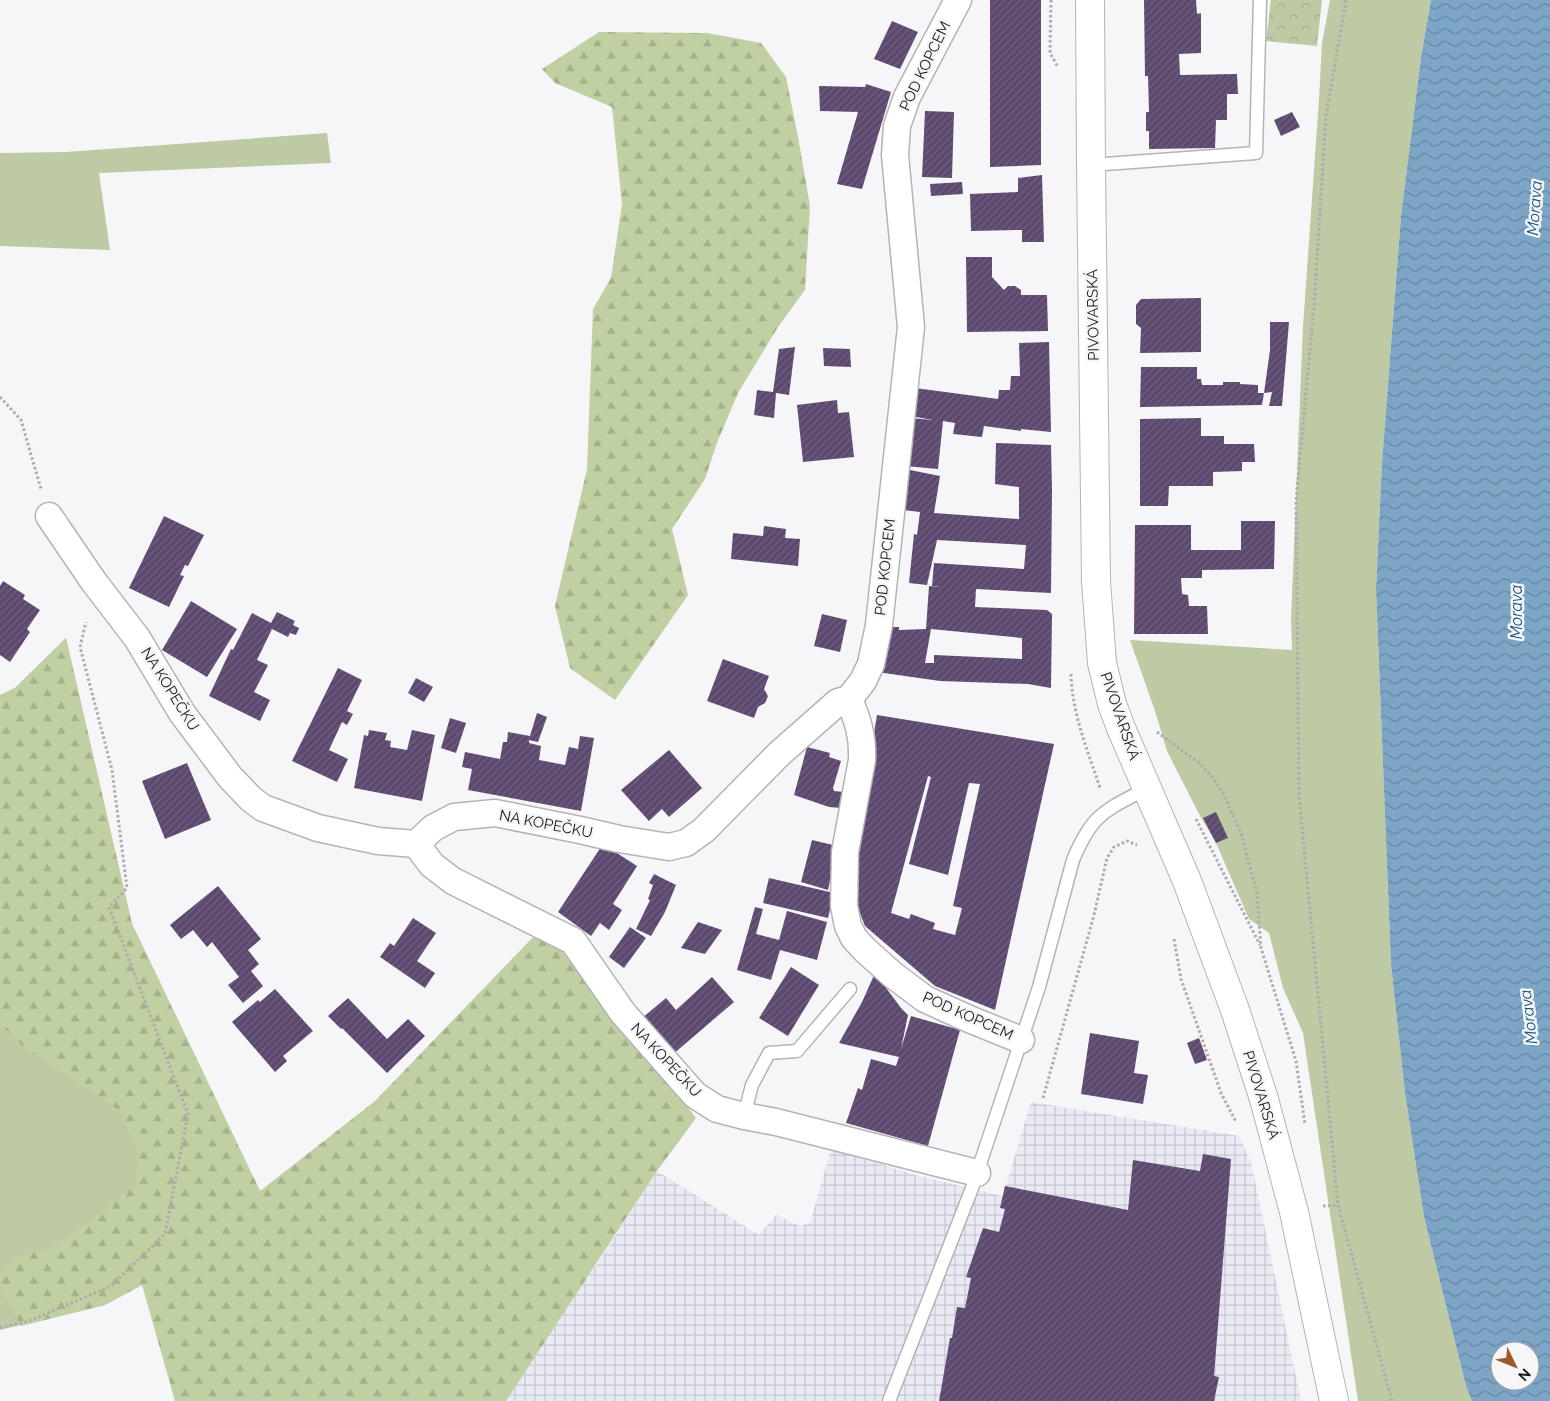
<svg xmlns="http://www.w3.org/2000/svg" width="1550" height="1401" font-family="Raleway,sans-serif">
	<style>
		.industrial { fill: url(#industrial-grid) }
		.grass { fill: #bdcaa3 }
		.forest { fill: url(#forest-firs) }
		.park { fill: url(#park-crowns) }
		.water { fill: url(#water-waves); fill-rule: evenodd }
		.building { fill: url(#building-hatch); fill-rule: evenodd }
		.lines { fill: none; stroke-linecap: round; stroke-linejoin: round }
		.lane-casing { stroke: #b4b4b6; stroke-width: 15 }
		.street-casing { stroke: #b4b4b6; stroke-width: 29 }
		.secondary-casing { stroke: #b4b4b6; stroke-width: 30 }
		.path { stroke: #acacae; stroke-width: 3; stroke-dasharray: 2.5 2.5; stroke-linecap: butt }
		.lane { stroke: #fff; stroke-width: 12 }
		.street { stroke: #fff; stroke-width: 26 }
		.secondary { stroke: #fff; stroke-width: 28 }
		.labels { text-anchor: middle; stroke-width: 5; stroke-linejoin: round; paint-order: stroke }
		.street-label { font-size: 15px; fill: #19191a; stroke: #f6f6f9 }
		.water-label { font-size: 16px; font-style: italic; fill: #10527d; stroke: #f6f6f9 }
	</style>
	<defs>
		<pattern id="industrial-grid" width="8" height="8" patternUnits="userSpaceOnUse" patternTransform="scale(1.25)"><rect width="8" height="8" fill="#e9eaf3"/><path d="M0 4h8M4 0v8" fill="none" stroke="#c7c8d0"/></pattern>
		<pattern id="forest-firs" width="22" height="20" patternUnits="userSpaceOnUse" patternTransform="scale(1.25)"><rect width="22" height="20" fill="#c0d0a2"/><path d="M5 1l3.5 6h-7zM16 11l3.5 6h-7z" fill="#a4b28b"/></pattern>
		<pattern id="park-crowns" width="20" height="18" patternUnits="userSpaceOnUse" patternTransform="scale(1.25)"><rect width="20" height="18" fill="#bdcaa3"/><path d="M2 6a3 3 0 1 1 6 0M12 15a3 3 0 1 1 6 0" fill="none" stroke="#a2ad8c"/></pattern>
		<pattern id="water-waves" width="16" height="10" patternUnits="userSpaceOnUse" patternTransform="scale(1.25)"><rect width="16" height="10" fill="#7da5c5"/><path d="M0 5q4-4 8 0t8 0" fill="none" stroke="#66869f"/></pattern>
		<pattern id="building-hatch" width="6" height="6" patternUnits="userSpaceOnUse" patternTransform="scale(1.25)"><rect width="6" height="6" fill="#5d496f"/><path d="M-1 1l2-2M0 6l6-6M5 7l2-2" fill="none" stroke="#70607e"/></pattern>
	</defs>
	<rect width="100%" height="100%" fill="#f6f6f9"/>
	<polygon class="industrial" points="1031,1102 1239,1136 1251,1162 1301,1401 506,1401 579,1288 598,1263 657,1171 759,1235 776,1215 800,1226 810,1223 831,1149 919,1176 1003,1196"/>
	<g class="grass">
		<polygon points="1330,0 1431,0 1421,57 1401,216 1382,462 1376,589 1391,965 1405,1093 1424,1217 1466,1386 1472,1401 1358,1401 1303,1033 1283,988 1269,933 1249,919 1216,843 1199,814 1167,751 1155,711 1130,640 1292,650 1291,619 1303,327 1319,99 1322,43"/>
		<polygon points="327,133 331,163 99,173 110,250 0,246 0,153 66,152"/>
		<polygon points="66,638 132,924 260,1191 142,1285 105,1305 0,1330 0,695 15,688"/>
	</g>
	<g class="forest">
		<polygon points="599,32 707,33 761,43 786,77 799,142 810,206 805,290 778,327 738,393 717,443 705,479 672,529 688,595 615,700 570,668 555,606 587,469 593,309 611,278 622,204 612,107 555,83 542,69"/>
		<polygon points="66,638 132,924 260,1191 375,1101 536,934 566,947 696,1118 657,1171 506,1401 175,1401 142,1285 105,1305 21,1326 0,1288 0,1273 16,1257 51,1248 105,1210 136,1184 137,1150 120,1111 26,1049 0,1024 0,695 15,688"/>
	</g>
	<polygon class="park" points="1271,0 1322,0 1317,46 1266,41"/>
	<path class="water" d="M1431 0H1550V1401H1472L1466 1386 1424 1217 1405 1093 1391 965 1376 589 1382 462 1401 216 1421 57ZM1500 1351H1530V1381H1500Z"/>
	<g class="building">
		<polygon points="990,0 1041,0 1041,165 990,167"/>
		<polygon points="1144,0 1196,0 1197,14 1201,13 1201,53 1179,54 1180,75 1237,74 1238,94 1227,94 1227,120 1216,120 1215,148 1149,149 1149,131 1146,131 1146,112 1149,112 1148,76 1145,76"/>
		<polygon points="892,21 918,32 900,69 874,59"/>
		<polygon points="866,84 891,92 862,189 837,184 858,112 820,111 819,86 865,87"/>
		<polygon points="925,111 954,112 952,178 922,177"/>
		<polygon points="1292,112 1300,127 1281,136 1274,120"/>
		<polygon points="1042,175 1044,242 1022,242 1022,230 971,231 970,194 1018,192 1018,178"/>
		<polygon points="962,182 963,194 931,196 930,184"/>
		<polygon points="966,257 992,257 992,277 1004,290 1008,286 1015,286 1021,290 1021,295 1047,295 1048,331 967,332"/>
		<polygon points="1201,298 1201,352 1140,353 1141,328 1136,324 1136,305 1141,299"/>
		<polygon points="1270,322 1289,322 1282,406 1269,406 1272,392 1264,393 1270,350"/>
		<polygon points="1049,342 1051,432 1021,429 1021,431 984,426 982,437 953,434 955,423 943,421 938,469 905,466 910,418 933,420 910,416 915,388 998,399 999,390 1010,390 1011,376 1020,376 1019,343"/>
		<polygon points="795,347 789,395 776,393 774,418 754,415 757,390 773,392 779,349"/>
		<polygon points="823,348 850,349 851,367 824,366"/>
		<polygon points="1141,367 1197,367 1197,379 1201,379 1202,385 1223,385 1223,382 1240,382 1240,384 1258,385 1258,393 1264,393 1262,405 1140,407"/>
		<polygon points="837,400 838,413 849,412 854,457 803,462 797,405"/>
		<polygon points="1201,418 1201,436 1224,436 1224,444 1254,444 1255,462 1242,462 1242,471 1213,472 1213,486 1169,486 1168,506 1140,506 1140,419"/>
		<path d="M996 443 1051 445 1052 490 1051 593 976 589 975 607 1047 610 1052 614 1051 688 1028 684 940 681 877 672 888 627H899V630L926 629 929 586 941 587 932 586 934 563 1024 569 1026 545 937 540 927 585 909 583 914 534 917 535 920 512 903 510 910 470 940 476 934 513 1019 519V487L995 484ZM931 629 1022 638V659L934 655V663H925Z"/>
		<polygon points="164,516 204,535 188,566 185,565 180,575 184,576 169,607 129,588"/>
		<polygon points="1241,521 1275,521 1274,569 1202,570 1202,578 1181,578 1182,594 1188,595 1189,606 1207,606 1208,634 1134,634 1135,525 1191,525 1191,550 1241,550"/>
		<polygon points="764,526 786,529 785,538 800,539 798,566 731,559 733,533 763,536"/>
		<polygon points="3,581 25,595 23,599 40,610 27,629 30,632 10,662 0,655 0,586"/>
		<polygon points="191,601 237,629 207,677 162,650"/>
		<polygon points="277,612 295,621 293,625 299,628 296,635 290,633 288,637 272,629 257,660 268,665 254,692 270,700 260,721 209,696 231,649 233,650 252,613 271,623"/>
		<polygon points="822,614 847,620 840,652 814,646"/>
		<polygon points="723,659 769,676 764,689 768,696 765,703 758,707 754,718 707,701"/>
		<polygon points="338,668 362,680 347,711 353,714 347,725 342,722 329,750 348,759 337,782 292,761"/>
		<polygon points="416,678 433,687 424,702 408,693"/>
		<polygon points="537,713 547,717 538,742 529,740 529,743 541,746 539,760 565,765 569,747 578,749 580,736 594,738 581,811 468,790 472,769 462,767 465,752 500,759 503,742 507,742 508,732 530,736"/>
		<path d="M877 715 1054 744 995 1010 935 986 865 926 856 903 855 849ZM928 776 931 777 909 864 948 875 969 783 980 784 953 906 962 908 955 935 933 929 935 923 911 914 909 919 891 913Z"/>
		<polygon points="450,718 466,723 456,753 441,748"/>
		<polygon points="369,730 387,733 385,740 391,741 390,747 407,750 412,730 435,735 422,801 354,788 364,735 368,736"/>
		<polygon points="807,747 830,753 829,757 841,761 833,788 834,791 844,792 841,808 829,807 794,795"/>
		<polygon points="669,750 702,788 669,817 662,809 649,821 621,790"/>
		<polygon points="187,763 211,820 165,839 142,781"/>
		<polygon points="1216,812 1228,838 1216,843 1203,818"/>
		<polygon points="812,840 837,846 828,890 801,882"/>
		<polygon points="603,844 637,866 613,904 622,910 609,930 600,923 591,936 558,912"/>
		<polygon points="654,874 676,885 665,912 651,936 636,929 650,900 648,899 653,885 649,883"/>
		<polygon points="769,878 834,893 828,918 763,903"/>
		<polygon points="218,886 261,939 248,950 259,964 251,971 263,986 243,1003 228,985 239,977 212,942 207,947 193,930 181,939 170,925"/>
		<polygon points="755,907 763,909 756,934 779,940 787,911 827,922 817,960 780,950 771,980 737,970"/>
		<polygon points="413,918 436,933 417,961 435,973 425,988 380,957 390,943 394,946"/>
		<polygon points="698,922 722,930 705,954 681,948"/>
		<polygon points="630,927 646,938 624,968 609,957"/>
		<polygon points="791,967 819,985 788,1036 759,1018"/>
		<polygon points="875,973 901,1008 908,1015 901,1049 911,1016 960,1030 928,1146 846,1123 858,1088 862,1090 871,1059 896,1066 899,1057 839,1043 862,1002"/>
		<polygon points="712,977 734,1002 672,1055 641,1019 666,998 676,1010"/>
		<polygon points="275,989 313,1031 283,1056 287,1061 275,1072 232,1022 258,1000 260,1002"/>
		<polygon points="348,998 387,1039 408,1019 425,1036 387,1073 342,1028 341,1029 328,1016"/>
		<polygon points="1090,1033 1139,1041 1134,1073 1148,1075 1143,1104 1081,1094"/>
		<polygon points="1199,1038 1207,1060 1195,1064 1187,1043"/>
		<polygon points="1203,1154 1231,1159 1214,1376 1219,1377 1214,1401 939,1401 950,1338 952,1338 957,1307 965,1308 971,1278 966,1277 983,1228 999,1232 1005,1209 1000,1208 1005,1186 1128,1210 1133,1160 1200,1171"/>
	</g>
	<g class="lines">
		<defs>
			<g id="lane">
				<polyline points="1091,165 1256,153 1260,0"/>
				<polyline points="744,1116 752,1085 769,1053 797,1051 850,989"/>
				<path d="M889 1401 972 1188 1039 987 1073 860C1092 814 1104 811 1146 789"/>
			</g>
			<g id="street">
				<polyline points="49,516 94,582 137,638 182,713 230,777 251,799 263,808 318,828 378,841 416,844 433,828 454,817 495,813 580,830 619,839 669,847 686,843 704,830 779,754 838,702 849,699"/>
				<polyline points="849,699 863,681 871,664 879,625 911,327 895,155 897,126 907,97 958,0"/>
				<path d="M849 699C858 721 863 736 862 760L845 852 844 906 848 926 854 938 865 950 893 975 925 999 969 1019 1021 1040"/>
				<polyline points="416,844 432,865 453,881 573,941 623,1013 695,1095 717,1109 744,1116 776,1122 977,1173"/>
			</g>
			<polyline id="secondary" points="1090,0 1091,165 1096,581 1102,663 1112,704 1121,728 1187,881 1235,1010 1264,1099 1294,1212 1334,1401"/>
		</defs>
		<use href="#lane" class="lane-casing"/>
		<use href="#street" class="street-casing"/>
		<use href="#secondary" class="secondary-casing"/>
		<g class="path">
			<polyline points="1051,0 1050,53 1058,67"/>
			<polyline points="1346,0 1326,117 1314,306 1296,501 1299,795 1338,1205 1392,1401"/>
			<polyline points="0,397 21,420 41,489"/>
			<path d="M1071 674C1072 714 1088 751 1100 788"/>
			<polyline points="1157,732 1198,762 1212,777 1223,793 1241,833 1257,893 1261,948 1296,1061 1305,1124"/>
			<polyline points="1196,819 1260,945"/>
			<polyline points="1174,939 1181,979 1221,1093 1236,1122"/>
			<polyline points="1043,1098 1094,915 1107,858 1114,847 1127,841 1137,845"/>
			<polyline points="1323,1206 1338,1205"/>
			<polyline points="0,1328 29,1321 111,1286 165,1234 188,1114 109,907 127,888 112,770 80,647 86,622"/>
		</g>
		<use href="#lane" class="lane"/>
		<use href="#street" class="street"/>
		<use href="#secondary" class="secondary"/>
	</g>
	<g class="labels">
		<g class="street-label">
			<text transform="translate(925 66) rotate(-64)" y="5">POD KOPCEM</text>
			<text transform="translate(1093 315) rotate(-91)" y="5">PIVOVARSKÁ</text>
			<text transform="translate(885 567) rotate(-84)" y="5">POD KOPCEM</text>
			<text transform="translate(170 689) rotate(58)" y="5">NA KOPEČKU</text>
			<text transform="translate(1120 716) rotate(71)" y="5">PIVOVARSKÁ</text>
			<text transform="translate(546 824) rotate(11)" y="5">NA KOPEČKU</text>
			<text transform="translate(968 1016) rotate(24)" y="5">POD KOPCEM</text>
			<text transform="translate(666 1060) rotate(47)" y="5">NA KOPEČKU</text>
			<text transform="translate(1261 1095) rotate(73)" y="5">PIVOVARSKÁ</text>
		</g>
		<g class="water-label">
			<text transform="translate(1534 208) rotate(-86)" y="6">Morava</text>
			<text transform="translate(1516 612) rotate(-90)" y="6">Morava</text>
			<text transform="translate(1528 1017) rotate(-97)" y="6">Morava</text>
		</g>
	</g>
	<g transform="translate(1515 1366) rotate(133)"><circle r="24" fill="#f6f6f9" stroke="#9e9ea0"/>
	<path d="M0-4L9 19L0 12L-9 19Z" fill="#9d582c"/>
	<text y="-8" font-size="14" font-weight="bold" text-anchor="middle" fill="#19191a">N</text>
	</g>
</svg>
